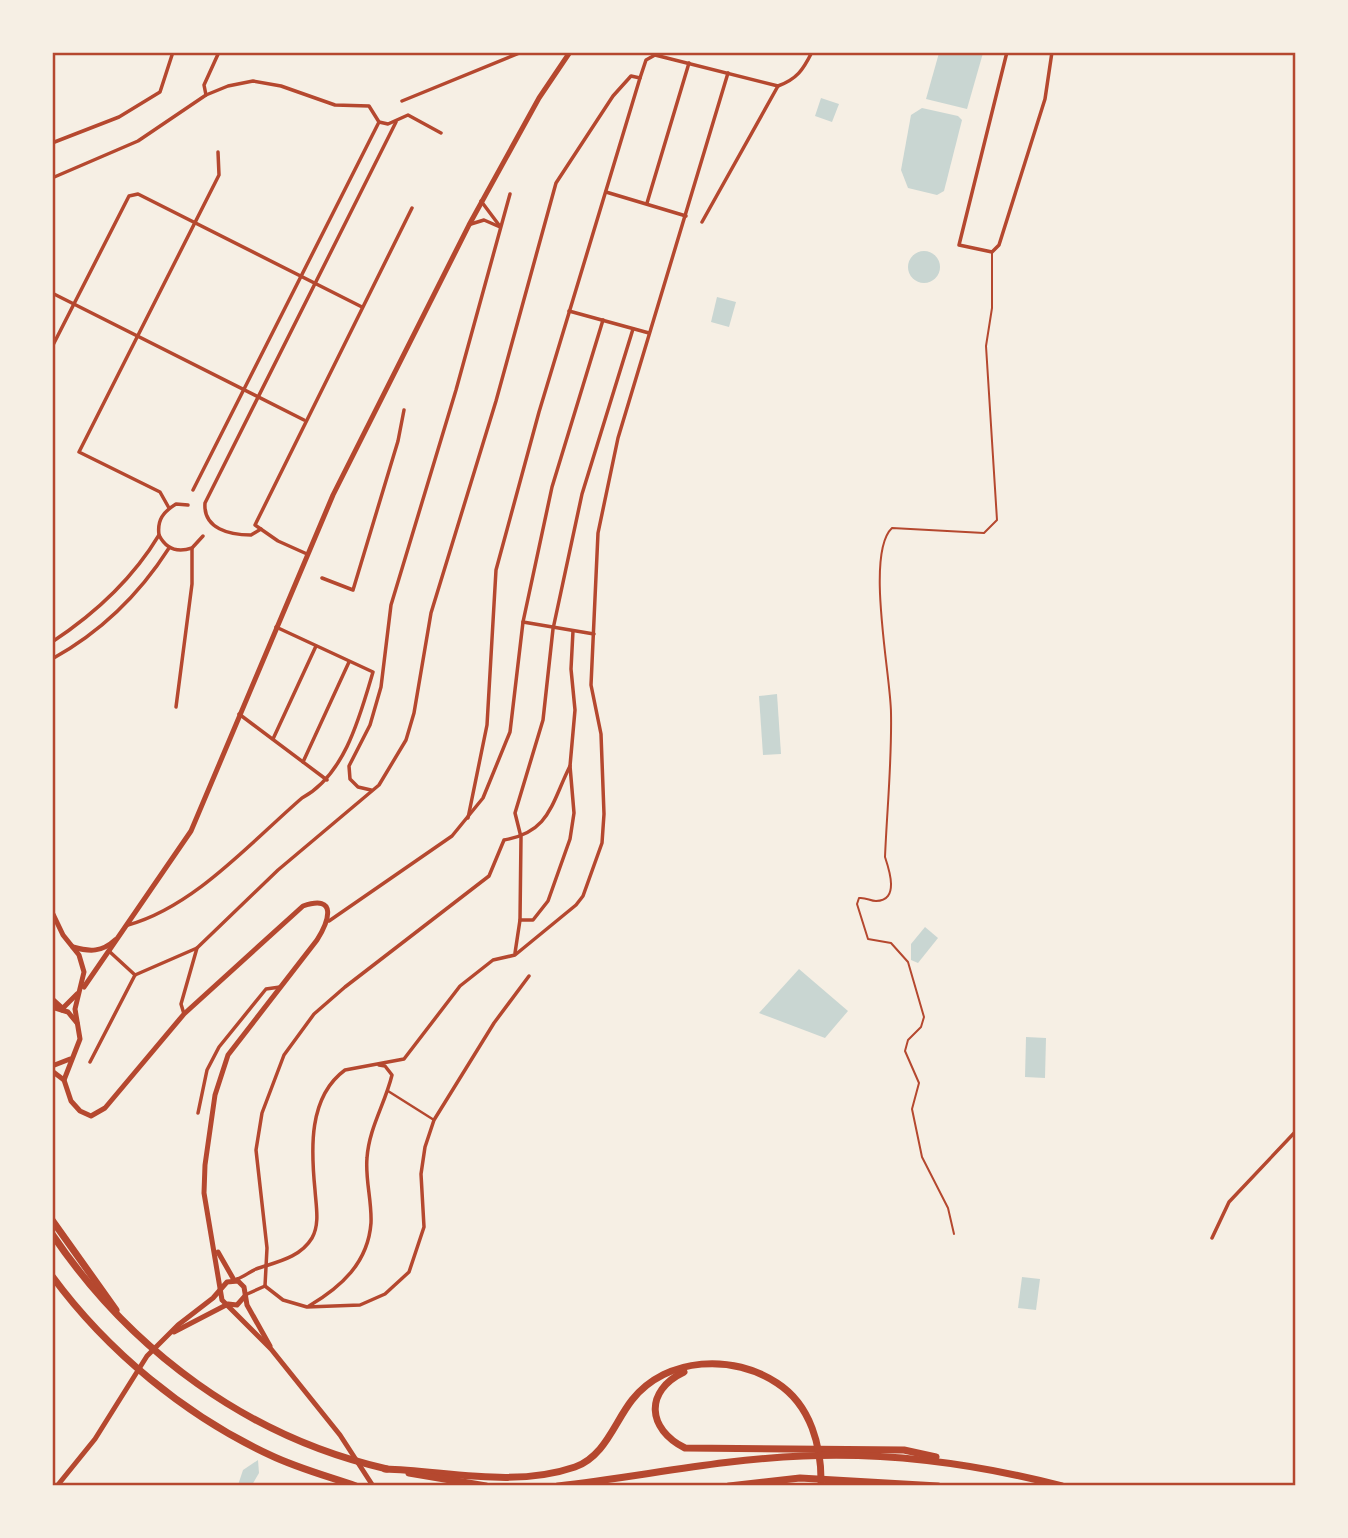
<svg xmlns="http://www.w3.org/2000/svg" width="1348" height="1538" font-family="'Exo 2',sans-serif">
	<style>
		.water { fill: #c9d6d2 }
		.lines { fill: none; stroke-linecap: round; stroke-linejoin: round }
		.service { stroke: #b5482f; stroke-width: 2 }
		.pedestrian { stroke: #b5482f; stroke-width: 2.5 }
		.minor { stroke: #b5482f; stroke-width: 3.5 }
		.secondary { stroke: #b5482f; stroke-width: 5 }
		.motorway { stroke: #b5482f; stroke-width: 7 }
		.neatline { fill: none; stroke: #b5482f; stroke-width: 2.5 }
	</style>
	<rect width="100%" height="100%" fill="#f6efe4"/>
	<g class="water">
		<polygon points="939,53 983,53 967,109 926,99"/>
		<polygon points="821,98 839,104 832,122 815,116"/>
		<polygon points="922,108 958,116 962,120 944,191 937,195 908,188 901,170 911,115"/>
		<circle cx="924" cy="267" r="16"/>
		<polygon points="717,297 736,302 729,327 711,322"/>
		<polygon points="777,694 781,754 763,755 759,696"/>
		<polygon points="925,927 938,938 918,963 911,960 911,944"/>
		<polygon points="799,969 848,1011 825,1038 759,1013"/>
		<polygon points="1026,1037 1046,1038 1045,1078 1025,1077"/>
		<polygon points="1022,1277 1040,1279 1036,1310 1018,1308"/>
		<polygon points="258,1460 259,1473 252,1485 238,1485 243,1470"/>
	</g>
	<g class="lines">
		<g class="service">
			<polyline points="1086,52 1095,52"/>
			<path d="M954 1234 948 1208 922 1157 912 1109 919 1083 905 1051 908 1040 921 1027 924 1017 908 962 891 943 868 939 857 904 859 898C866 897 870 901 876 901 900 901 889 869 885 857 887 809 892 761 891 713 891 677 865 553 892 528L984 533 997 520 986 346 992 308V253"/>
		</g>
		<polyline class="pedestrian" points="388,1091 434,1120"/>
		<g class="minor">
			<polyline points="1007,52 959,245 992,252 999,245 1045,99 1052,52"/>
			<path d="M640 78 646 60 655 55 778 86C797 79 803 70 812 52"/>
			<polyline points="206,95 204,85 219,52"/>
			<polyline points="402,101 522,52"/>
			<polyline points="52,143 119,117 160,92 173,52"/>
			<polyline points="52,178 138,141 206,95 228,86 253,81 281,86 335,105 369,106 379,122 388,124 408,115 441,133"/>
			<polyline points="606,192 686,216"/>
			<polyline points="481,201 499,225"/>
			<polyline points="647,203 689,63"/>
			<polyline points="702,222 778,86"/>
			<polyline points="471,224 484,220 500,227"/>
			<polyline points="52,293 304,420"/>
			<polyline points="569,311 649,333"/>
			<polyline points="52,347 129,196 138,194 362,307"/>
			<polyline points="193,490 379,122"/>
			<path d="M188 505 176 504C163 512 157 520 159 535 166 549 177 553 192 548L203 536"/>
			<polyline points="169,508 160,492 79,452 219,175 218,152"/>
			<path d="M261 529 251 535C230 535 203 529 205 503L396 122"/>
			<polyline points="307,554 278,541 255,525 412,208"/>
			<polyline points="322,578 353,590 398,441 404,410"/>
			<polyline points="523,622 594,634"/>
			<path d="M52 642C96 613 132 580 159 535"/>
			<path d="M52 659C101 632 139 595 169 548"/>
			<polyline points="176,707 192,584 192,548"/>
			<polyline points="239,714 327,780"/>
			<polyline points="273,739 316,646"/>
			<polyline points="303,762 349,662"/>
			<polyline points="371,790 358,787 350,779 349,766 370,725 381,687 391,605 456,390 510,194"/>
			<polyline points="520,920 533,920 548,901 570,839 574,813 570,766 575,710 571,669 573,631"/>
			<polyline points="329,921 452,836 483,798 510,732 523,622 552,487 603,320"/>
			<path d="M128 925C194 907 251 842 302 798 345 775 360 716 373 672L276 627"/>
			<polyline points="110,952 135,975"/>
			<polyline points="515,953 520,920 521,837 515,813 543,720 553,629 582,494 633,329"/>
			<polyline points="135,975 197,948"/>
			<polyline points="184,1014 181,1004 197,948 278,870 379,785 406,740 414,713 431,613 496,401 556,183 613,96 631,76 640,78 539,412 496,570 487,725 468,818"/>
			<polyline points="90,1062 135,975"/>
			<polyline points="198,1113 207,1070 219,1047 266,989 280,987"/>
			<polyline points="1212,1238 1229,1202 1296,1131"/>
			<path d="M237 1279C244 1277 249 1272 256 1269 276 1262 300 1258 312 1238 320 1224 316 1206 315 1190 311 1150 308 1097 345 1070L404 1059 460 986 493 960 515 955 576 905 583 896 602 843 604 814 601 734 591 685 598 533 618 438 728 73"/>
			<path d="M265 1286 267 1248 256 1150 262 1113 284 1055 314 1014 345 987 489 876 504 840C550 832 551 804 570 766"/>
			<polyline points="265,1286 283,1300 307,1307 360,1305 385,1294 409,1272 424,1227 421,1174 425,1147 434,1120 494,1023 529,976"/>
			<polyline points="245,1295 265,1286"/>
			<path d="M309 1306C341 1287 368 1263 371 1223 372 1201 365 1179 367 1158 369 1128 385 1104 392 1075L385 1066 379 1065"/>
		</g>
		<g class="secondary">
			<path d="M52 912 63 935 79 955 84 972 75 1009 80 1039 64 1080 71 1101 80 1111 91 1116 105 1108 184 1014 303 906C338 894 329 921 317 940L228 1055 215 1095 205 1165 204 1193 222 1300 271 1349 340 1435 373 1486"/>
			<path d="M73 947C90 952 102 952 115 940"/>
			<polyline points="84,987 191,831 333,495 469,225 539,98 570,52"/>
			<polyline points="52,1007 68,1012 77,1023"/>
			<polyline points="62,1009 77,994"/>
			<polyline points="52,1066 70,1059"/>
			<polyline points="52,1071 64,1080"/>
			<polyline points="218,1252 234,1280"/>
			<polyline points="174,1332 228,1304 237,1305 245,1296"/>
			<polyline points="57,1486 95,1439 147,1356 178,1325 213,1298 227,1282 238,1281 244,1287 247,1305 270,1346"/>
		</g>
		<g class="motorway">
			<polyline points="52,1000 62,1009"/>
			<polyline points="52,1220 116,1310"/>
			<path d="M52 1234C131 1351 249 1438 387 1469"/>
			<path d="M52 1276C107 1351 186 1416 270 1455 297 1468 327 1476 356 1486"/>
			<path d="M684 1372C644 1391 647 1429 685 1448L904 1450 936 1457"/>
			<path d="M385 1469C447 1471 514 1488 575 1467 605 1456 614 1423 632 1400 667 1356 734 1354 777 1383 811 1405 822 1447 821 1486"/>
			<polyline points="409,1473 486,1486"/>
			<path d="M558 1486C639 1477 721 1459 803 1456 891 1452 977 1464 1062 1486"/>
			<polyline points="729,1486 800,1478 938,1486"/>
		</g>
	</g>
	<rect width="1348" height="1538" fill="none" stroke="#f6efe4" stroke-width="108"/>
	<rect x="54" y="54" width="1240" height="1430" class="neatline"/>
</svg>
